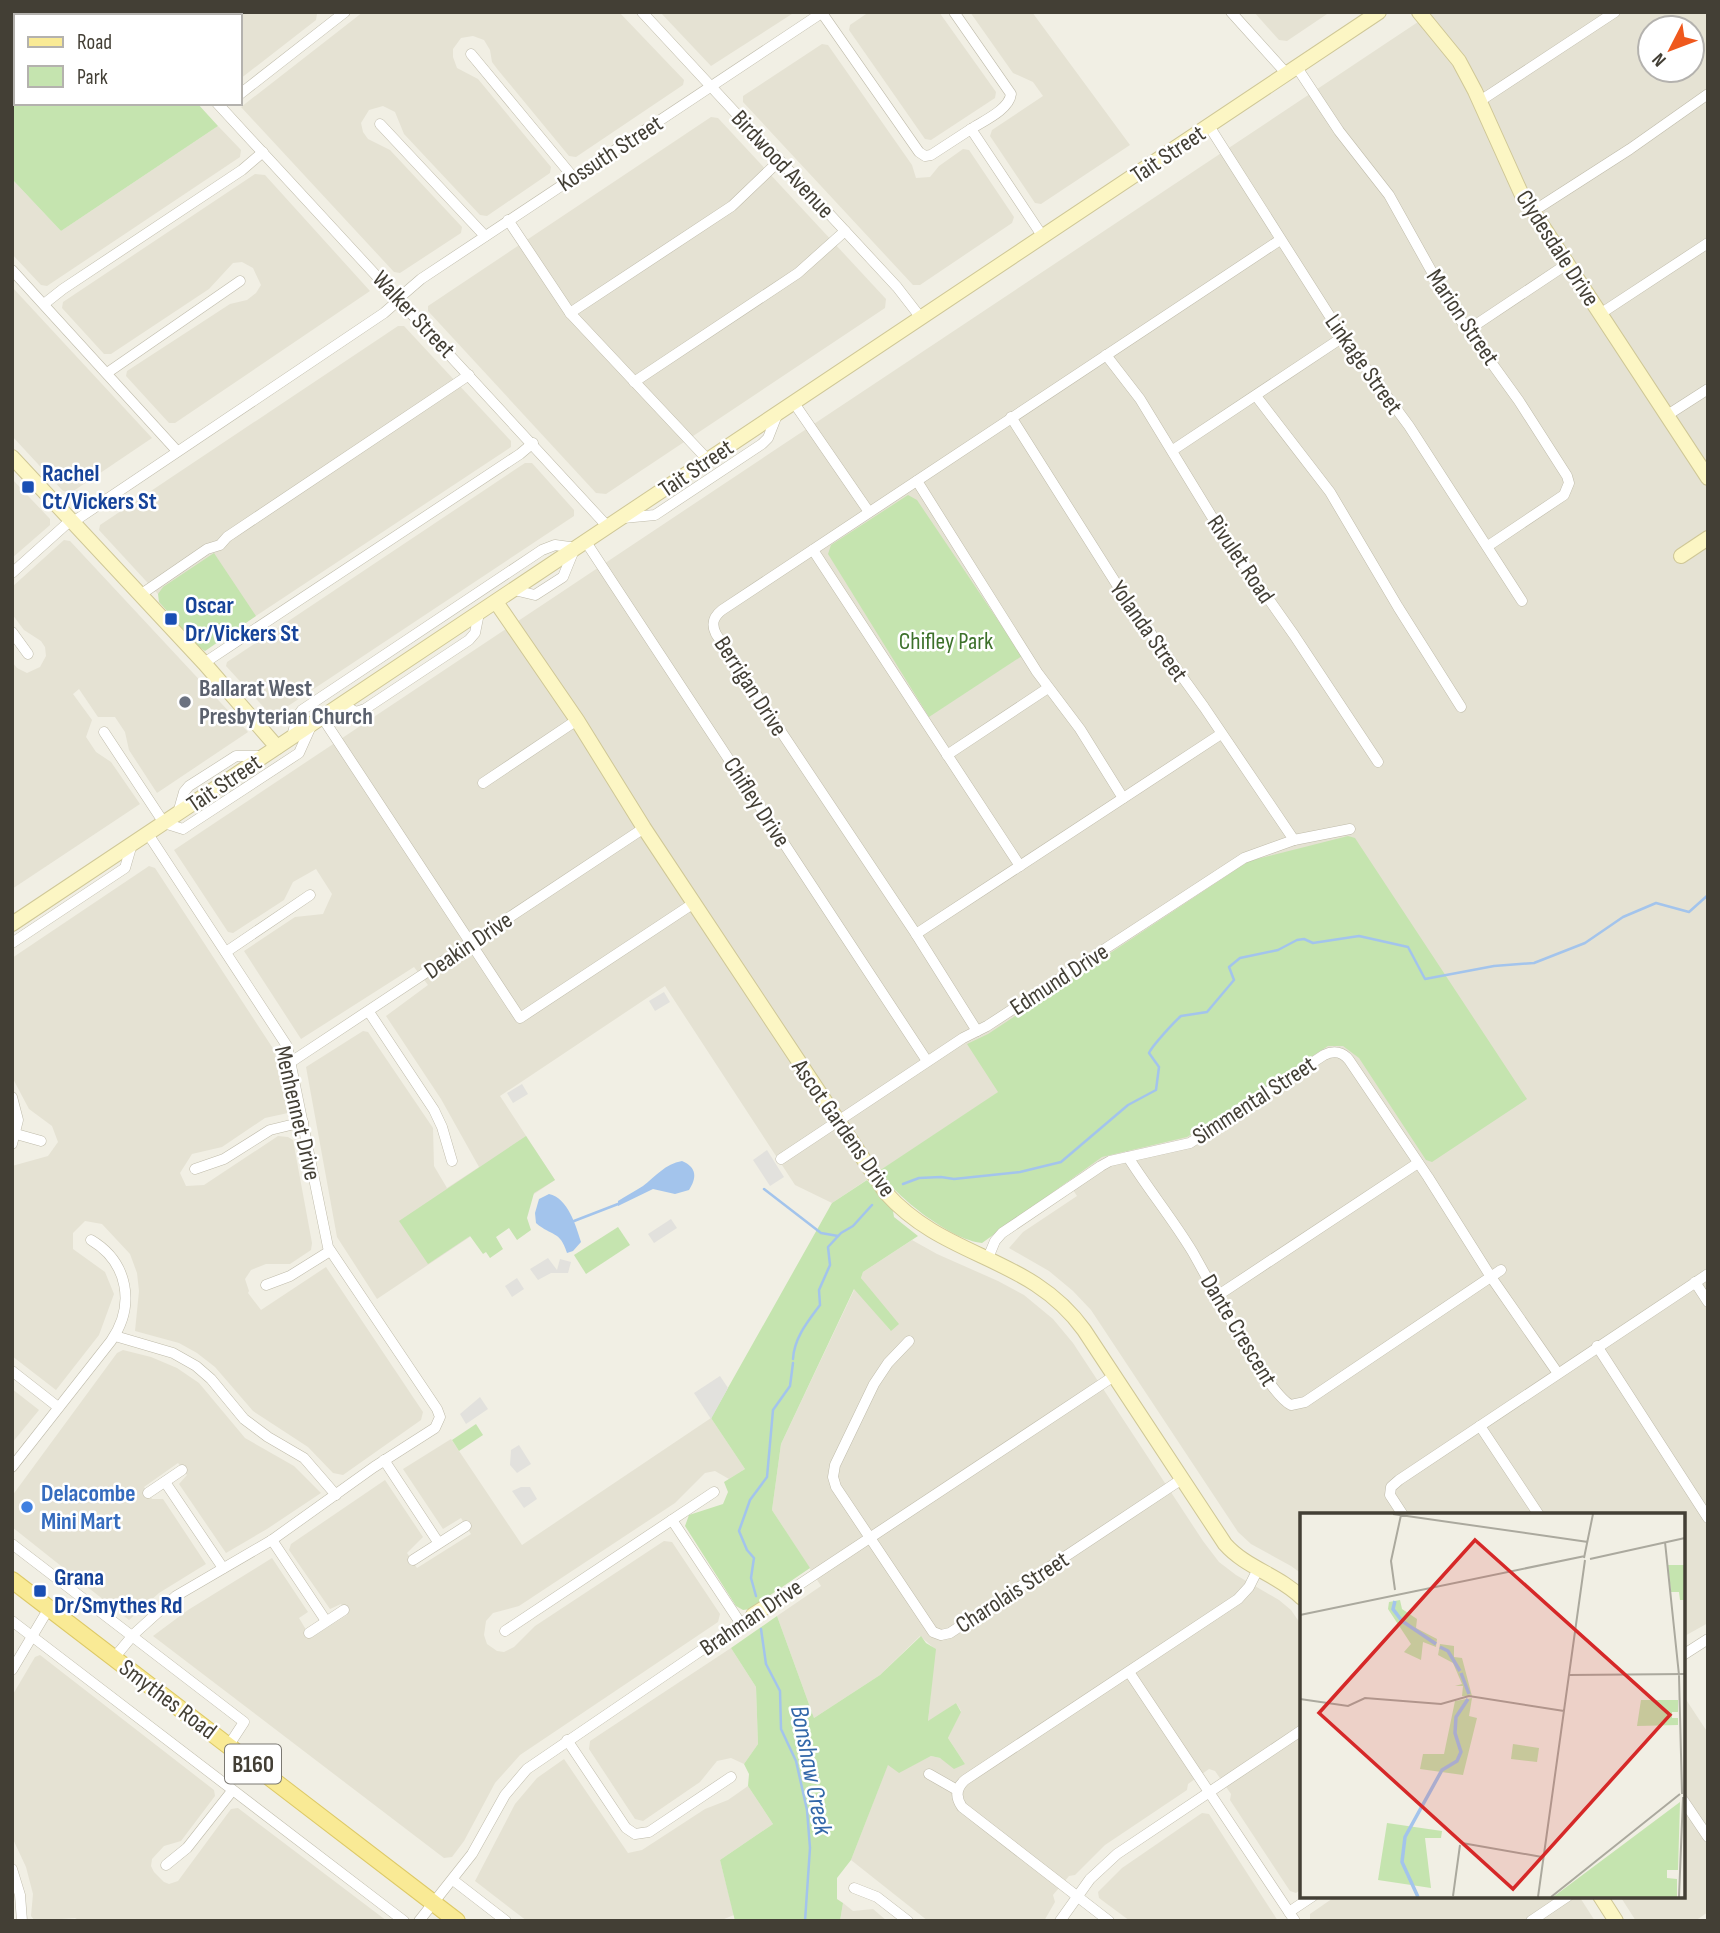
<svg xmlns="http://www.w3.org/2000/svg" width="1720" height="1933" font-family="'Sofia Sans Condensed',sans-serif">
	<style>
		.residential { fill: #e5e2d3; fill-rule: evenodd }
		.green { fill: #c5e4af }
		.parking { fill: #e2e1dd }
		.water { fill: #a3c4ec }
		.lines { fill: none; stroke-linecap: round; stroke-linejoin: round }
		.stream { stroke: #a3c4ec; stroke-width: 2.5 }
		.street-casing { stroke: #bfbbaa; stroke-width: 11 }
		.secondary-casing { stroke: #cfc796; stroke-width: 16 }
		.primary-casing { stroke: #ddc966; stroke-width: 18 }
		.street { stroke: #fff; stroke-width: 10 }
		.secondary { stroke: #fcf6c4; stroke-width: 14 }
		.primary { stroke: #f9ea95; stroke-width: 16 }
		.transit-dot { fill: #1a4fb4; stroke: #fff; stroke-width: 2.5 }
		.worship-dot { fill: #6b7280; stroke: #fff; stroke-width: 2.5 }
		.shop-dot { fill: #3f7fe0; stroke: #fff; stroke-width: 2.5 }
		.labels { text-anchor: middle; stroke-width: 5; stroke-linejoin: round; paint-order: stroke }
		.shield { fill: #fff; stroke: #7b7972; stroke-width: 2 }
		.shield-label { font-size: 23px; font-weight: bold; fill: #433f35 }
		.street-label { font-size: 24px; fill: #433f35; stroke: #fff }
		.transit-label { font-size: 24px; font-weight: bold; fill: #164399; stroke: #fff; text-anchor: start }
		.park-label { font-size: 24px; fill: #3d712b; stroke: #fff }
		.worship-label { font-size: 24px; font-weight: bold; fill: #5b616d; stroke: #fff; text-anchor: start }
		.shop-label { font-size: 24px; font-weight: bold; fill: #366cbe; stroke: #fff; text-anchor: start }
		.water-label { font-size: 26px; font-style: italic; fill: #3368a9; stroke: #fff }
		.inset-river { fill: none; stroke: #a3c4ec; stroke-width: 3.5 }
		.inset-road { fill: none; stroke: #aba99e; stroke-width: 2 }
		.view { fill: #d62828; fill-opacity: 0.15; stroke: #d62828; stroke-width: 3.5 }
		.inset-edge { fill: none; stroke: #433f35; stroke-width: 3.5 }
	</style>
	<rect width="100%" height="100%" fill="#f1efe4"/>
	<g class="residential">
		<polygon points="152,12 315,12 317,14 316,20 240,79 240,16 155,16"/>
		<polygon points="363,12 619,12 684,80 683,85 576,157 569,156 498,70 492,62 490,50 484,40 473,36 461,38 453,49 453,57 457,68 478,79 551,167 550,173 487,216 480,215 404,134 395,112 383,106 369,110 361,123 363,132 368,139 390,150 462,227 461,233 400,273 394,272 241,107"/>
		<polygon points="660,12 795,12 711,66"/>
		<polygon points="869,12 939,12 996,92 995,98 931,140 925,139 849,30 850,25"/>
		<polygon points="970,12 1032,12 1130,145 1041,204 1035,203 990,136 992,130 1043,96 1033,82 1013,73"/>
		<polygon points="1254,12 1330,12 1287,41 1279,40"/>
		<path d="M1433 12H1708V1623L1683 1637V1515H1302V1574L1291 1566 1251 1544 1238 1532 1091 1310 1073 1291 1049 1271 1009 1248 1023 1232 1077 1196 1006 1087 832 1203 795 1185 665 986 500 1096 555 1180 377 1299 337 1237 306 1067 363 1031 368 1032 433 1128 434 1166 447 1188 479 1167 441 1099 386 1016 428 985 414 967 301 1039 244 951 295 917 323 914 332 894 316 869 293 882 284 900 233 933 228 932 174 850ZM1650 28H1692V70H1650Z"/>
		<polygon points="822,44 828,45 912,165 916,178 930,177 939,166 963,149 969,150 1014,217 1012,223 920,285 913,285 743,102 743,96"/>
		<polygon points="711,117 718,118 886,299 885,308 606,494 596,493 428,311 428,306"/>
		<polygon points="218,126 241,150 240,157 47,286 41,285 12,254 12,179 61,231"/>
		<polygon points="255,174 265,175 370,291 175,423 169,423 126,376 127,371 230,304 247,300 256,293 261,285 253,268 242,262 233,263 209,289 111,354 104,354 62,308 63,302"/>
		<polygon points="12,287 152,438 72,492 63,491 12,436"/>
		<polygon points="398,326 404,326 511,441 511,447 212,645 204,644 99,530 100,525"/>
		<polygon points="525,463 532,463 574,510 574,516 276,714 269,713 226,666 227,662"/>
		<polygon points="12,479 50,519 50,525 12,558"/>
		<polygon points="64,540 70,541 248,732 157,793 129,750 125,732 115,717 98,717 79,689 73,694 92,720 86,737 96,752 111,762 140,804 12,889 12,662 17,668 27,673 40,667 46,656 45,647 41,641 24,630 12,614 12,587"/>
		<polygon points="149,866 155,868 274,1050 288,1113 265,1118 222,1147 192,1154 180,1173 186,1186 204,1185 278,1136 288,1137 293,1140 312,1243 311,1250 290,1264 266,1264 251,1270 245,1279 249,1291 248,1293 261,1310 326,1267 423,1412 421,1420 343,1475 333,1473 308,1447 253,1411 215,1367 197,1353 179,1343 135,1331 139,1291 137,1273 130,1254 102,1224 85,1221 73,1233 73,1249 105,1272 114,1294 99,1335 56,1390 12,1356 12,1166 48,1156 58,1142 52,1126 29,1109 12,1077 12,958"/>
		<polygon points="912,1240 937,1254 998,1281 1024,1295 1053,1319 1073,1343 1203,1541 1219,1562 1236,1575 1279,1600 1291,1610 1302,1626 1302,1889 1296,1893 1290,1891 1230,1800 1231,1794 1215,1771 1209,1769 1188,1784 1187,1790 1105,1845 1075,1875 1069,1876 1053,1895 1055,1902 1044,1921 928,1921 851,1860 888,1764 899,1772 931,1756 965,1764 948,1738 961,1711 956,1703 928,1722 935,1649 920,1636 880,1675 814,1718 777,1616 821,1586 772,1510 781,1444 855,1288 890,1330 896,1325 861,1278 863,1272"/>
		<polygon points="123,1350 151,1357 177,1368 199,1383 245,1438 294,1466 321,1493 267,1529 226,1553 179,1484 187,1475 178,1463 144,1487 152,1499 163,1499 206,1564 159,1593 129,1620 12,1527 12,1496 117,1353"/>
		<polygon points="12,1389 39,1410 12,1443"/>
		<polygon points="711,1418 745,1469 729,1479 715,1471 705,1473 675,1503 519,1606 493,1613 486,1621 484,1635 487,1644 497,1651 504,1652 514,1647 535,1626 664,1541 672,1542 720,1614 718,1622 520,1755 495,1783 464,1841 452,1857 444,1858 153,1636 188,1610 272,1558 308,1612 299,1618 311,1638 347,1615 341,1604 330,1609 289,1550 291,1544 385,1480 423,1537 407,1553 417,1568 471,1534 461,1518 443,1529 403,1469 451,1439 522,1545"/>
		<polygon points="731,1648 756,1687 758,1744 744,1764 731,1758 717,1761 700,1782 643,1821 635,1819 589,1749 590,1741"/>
		<polygon points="40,1655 214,1790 215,1796 181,1841 164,1846 152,1859 151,1866 154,1872 164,1882 169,1884 178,1881 231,1809 238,1808 387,1921 81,1921 75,1918 35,1921 31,1916 33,1894 26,1867 12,1837 12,1696 35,1657"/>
		<polygon points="1683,1695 1708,1733 1708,1912 1695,1921 1636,1921 1620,1896 1683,1896"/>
		<polygon points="564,1759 628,1853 642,1850 705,1809 728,1800 748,1786 773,1824 720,1860 734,1915 719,1921 527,1921 475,1881 515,1804 537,1778"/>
		<polygon points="1202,1813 1209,1814 1278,1921 1130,1921 1099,1898 1098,1892 1122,1868"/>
		<polygon points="1336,1896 1579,1896 1595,1921 1310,1921 1310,1914"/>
		<polygon points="843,1903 853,1911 873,1909 887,1921 840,1921"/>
	</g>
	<g class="green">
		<polygon points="12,12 113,12 116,16 16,16 16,103 197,103 218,126 61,231 12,179"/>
		<polygon points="908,495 917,500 1022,656 929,717 828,554 831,545"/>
		<polygon points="214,553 256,616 205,651 199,647 159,602 158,594 163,587"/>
		<path d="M1348 836 1355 838 1527 1099 1432 1162 1426 1160 1359 1058 1343 1046H1328L1187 1137 1102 1157 982 1243C951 1240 896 1197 879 1171L998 1092 967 1044 988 1034 1249 861Z"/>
		<polygon points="526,1136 555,1180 534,1193 527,1218 531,1230 517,1240 509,1228 496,1237 503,1249 490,1258 486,1252 483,1254 470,1236 428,1264 399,1221"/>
		<polygon points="867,1180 893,1211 894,1217 918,1236 863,1272 861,1278 899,1324 891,1331 854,1289 781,1444 772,1510 810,1568 750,1609 743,1610 736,1606 685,1526 689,1515 723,1504 728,1492 724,1482 745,1469 711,1418 832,1203"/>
		<polygon points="618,1227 630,1245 586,1274 574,1255"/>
		<polygon points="476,1424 483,1435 459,1451 452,1440"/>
		<polygon points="777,1616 814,1718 880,1675 921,1636 926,1643 936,1649 928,1721 956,1703 961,1712 948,1738 965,1764 954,1769 940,1758 931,1756 899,1773 888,1765 851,1860 837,1878 837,1899 843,1903 840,1921 735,1921 720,1860 773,1824 748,1786 749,1774 744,1764 758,1744 756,1687 731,1648"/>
	</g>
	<g class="parking">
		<polygon points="664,992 670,1002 655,1011 649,1001"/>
		<polygon points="522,1084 528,1094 513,1103 507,1093"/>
		<polygon points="767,1150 784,1177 770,1186 753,1160"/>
		<polygon points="671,1219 677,1228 654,1243 648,1234"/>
		<polygon points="548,1258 557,1270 560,1259 571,1262 568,1273 551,1273 538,1280 530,1269"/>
		<polygon points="517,1278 524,1289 512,1297 505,1286"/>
		<polygon points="720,1376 728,1388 711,1419 694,1393"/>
		<polygon points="480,1397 488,1409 466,1424 460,1414"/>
		<polygon points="519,1445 531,1464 517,1473 510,1465 511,1450"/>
		<polygon points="521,1487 530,1487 537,1499 524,1508 512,1491"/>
	</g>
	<g class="water">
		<path d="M682 1161C697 1167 697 1178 689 1190L675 1194 653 1189 618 1206V1201C626 1196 635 1191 643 1186 656 1176 665 1164 682 1161Z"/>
		<path d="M549 1194C568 1198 576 1226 581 1242L573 1251 567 1253C560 1230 552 1237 536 1223L535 1213 539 1199Z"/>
	</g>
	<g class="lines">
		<g class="stream">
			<path d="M903 1184 919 1178 941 1177 954 1179 1020 1172 1061 1162 1128 1105 1156 1090 1159 1067 1149 1053C1152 1046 1174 1022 1181 1016L1207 1012 1234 980 1229 967 1240 958 1278 950 1297 940 1304 939 1313 943 1359 936 1408 947 1425 979 1494 966 1534 963 1585 943 1623 917 1656 903 1689 912 1708 895"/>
			<polyline points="764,1189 821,1233 838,1236"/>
			<polyline points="574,1221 618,1204"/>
			<path d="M793 1359C794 1338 808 1321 820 1305L819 1290 830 1265 828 1247 841 1233 853 1226 872 1205"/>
			<polyline points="756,1596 751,1578 754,1558 747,1550 739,1531 750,1500 767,1477 773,1410 790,1386 793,1363"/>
			<polyline points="761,1629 766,1664 780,1691 781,1729 796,1761 807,1810 810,1848 805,1921"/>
		</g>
		<defs>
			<g id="street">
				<polyline points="133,12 136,16"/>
				<polyline points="642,12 897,287 921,318"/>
				<path d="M954 12 1011 94C1009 110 983 121 971 129"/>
				<polyline points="1231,12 1286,73"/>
				<polyline points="822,13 919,152 925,156 931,155 971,129 1043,237"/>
				<polyline points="471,54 573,177"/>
				<polyline points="1296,66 1339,131 1389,195 1452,308 1519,401 1567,476 1569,483 1564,495 1488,546"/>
				<polyline points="240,94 345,12"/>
				<polyline points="1480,101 1615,12"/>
				<polyline points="217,103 608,527"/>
				<polyline points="380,124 485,236"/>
				<polyline points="1209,126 1343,337 1409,426 1522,601"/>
				<polyline points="1532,212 1630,149 1708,94"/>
				<polyline points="508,220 570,313 708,460"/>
				<polyline points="12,270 177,451"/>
				<polyline points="399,298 421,279 823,12"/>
				<polyline points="44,304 63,289 242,170 263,152"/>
				<polyline points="570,313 732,206 779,161"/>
				<polyline points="1600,314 1708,243"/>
				<polyline points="1468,330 1567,264"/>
				<polyline points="1106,355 1140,399 1220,530 1294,635 1378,762"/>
				<polyline points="107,373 240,281"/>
				<polyline points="634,382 798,273 845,231"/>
				<polyline points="1256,396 1330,492 1398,607 1461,707"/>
				<polyline points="794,403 869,512"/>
				<polyline points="1666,416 1708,389"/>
				<polyline points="1011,417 1126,599 1204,707 1294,840"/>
				<polyline points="1173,450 1343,337"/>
				<polyline points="917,481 1037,672 1080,729 1123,798"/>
				<polyline points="623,518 655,515 762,444 768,438 777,415"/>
				<polyline points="73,522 384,313 400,299"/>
				<polyline points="586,542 927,1061"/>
				<polyline points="813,550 1020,866"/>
				<polyline points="12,573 71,520"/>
				<polyline points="514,590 535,595 563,577 574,550"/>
				<polyline points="140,595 207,549 220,545 227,537 469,375"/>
				<polyline points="12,632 28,654"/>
				<polyline points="204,663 520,454 533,443"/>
				<polyline points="342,704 356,712 365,709 469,640 475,633 479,613"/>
				<polyline points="322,717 520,1018 694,903"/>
				<polyline points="104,732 164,823 183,829 299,753 312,724"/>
				<polyline points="292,737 297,717 302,710 542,550 555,545 577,548"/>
				<polyline points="947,755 1048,688"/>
				<polyline points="483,783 577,720"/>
				<polyline points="178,813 184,792 189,786 236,756 260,756"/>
				<polyline points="916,934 1221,734"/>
				<polyline points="12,943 125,868 132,844"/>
				<polyline points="226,952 310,895"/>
				<polyline points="369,1012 434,1110 442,1127 452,1161"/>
				<path d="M977 1031 916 934 716 634C711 624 713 617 722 610L1280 240"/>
				<polyline points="291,1062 644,828"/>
				<polyline points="12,1097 18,1120 12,1144"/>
				<polyline points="16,1134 41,1141"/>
				<path d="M1128 1157C1148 1189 1172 1218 1192 1251 1209 1280 1267 1394 1291 1405L1305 1402 1501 1270"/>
				<polyline points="781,1159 963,1038 987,1026 1244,858 1294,840 1350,829"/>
				<polyline points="195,1169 224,1159 270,1130 303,1122"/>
				<path d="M988 1258 995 1241 1002 1233 1101 1166 1110 1161 1190 1143 1324 1055C1334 1050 1343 1052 1349 1060L1428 1177 1491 1277 1557 1372"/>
				<polyline points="1695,1282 1708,1302"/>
				<polyline points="266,1285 290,1276 330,1251"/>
				<polyline points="1217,1296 1418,1163"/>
				<polyline points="115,1336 173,1353 196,1366 211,1379 244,1419 268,1437 304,1458 336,1495"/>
				<polyline points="909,1341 888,1363 874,1384 835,1465 833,1477 836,1487 933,1632 941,1635 950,1633 1182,1479"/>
				<polyline points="1597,1346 1708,1518"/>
				<polyline points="12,1371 58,1407"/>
				<polyline points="1480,1426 1539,1515"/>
				<polyline points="384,1460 438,1542"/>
				<path d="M12 1467 111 1341C136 1305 128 1262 91 1240"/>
				<polyline points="165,1482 223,1568"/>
				<polyline points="148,1493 182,1470"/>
				<polyline points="1403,1515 1390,1495 1391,1487 1399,1480 1708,1274"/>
				<polyline points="672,1520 741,1624"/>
				<polyline points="272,1540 326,1621"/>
				<polyline points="12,1544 244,1722 229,1745"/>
				<polyline points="413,1560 466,1526"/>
				<polyline points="764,1608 1114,1376"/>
				<polyline points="12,1621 404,1921"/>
				<polyline points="505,1631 714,1492"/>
				<polyline points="309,1633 344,1610"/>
				<polyline points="1683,1655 1708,1639"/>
				<polyline points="114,1658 134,1634 176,1596 272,1540 374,1467 435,1428 440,1417 437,1409 328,1247 287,1046 148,834"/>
				<polyline points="12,1670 49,1608"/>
				<polyline points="1129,1672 1295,1921"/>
				<polyline points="567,1740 626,1828 635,1834 649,1832 731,1777"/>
				<polyline points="929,1774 957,1790"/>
				<polyline points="1683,1800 1708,1837"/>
				<polyline points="166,1865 187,1848 232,1791"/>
				<polyline points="12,1869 20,1895 22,1921"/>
				<polyline points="453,1880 506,1921"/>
				<polyline points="854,1888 877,1897 908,1921"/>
				<polyline points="1289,1912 1313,1896"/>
				<polyline points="419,1921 472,1854 505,1795 527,1769 753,1615"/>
				<polyline points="1060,1921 1090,1879 1117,1854 1302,1730"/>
				<path d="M1109 1921 962 1807C955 1797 956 1788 965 1780L1238 1599 1249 1587 1258 1569"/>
				<polyline points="1531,1921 1568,1896"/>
			</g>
			<g id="secondary">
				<polyline points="1419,12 1459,61 1475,91 1521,193 1708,478"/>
				<polyline points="12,457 204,663 277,747"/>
				<polyline points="1681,556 1708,538"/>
				<path d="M496 602 577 720 644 828 886 1193C946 1260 1030 1255 1084 1330L1225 1544C1246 1568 1279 1575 1302 1598"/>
				<polyline points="12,924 1379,12"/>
				<polyline points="753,1615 764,1608"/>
				<polyline points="1600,1896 1616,1921"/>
			</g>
			<polyline id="primary" points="12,1580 457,1921"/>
		</defs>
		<use href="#street" class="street-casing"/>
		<use href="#secondary" class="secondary-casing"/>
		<use href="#primary" class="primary-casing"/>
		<use href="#street" class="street"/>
		<use href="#secondary" class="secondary"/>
		<use href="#primary" class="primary"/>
	</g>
	<g class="transit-dot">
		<rect x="21" y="480" width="14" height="14" rx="3.5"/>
		<rect x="164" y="612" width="14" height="14" rx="3.5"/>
		<rect x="33" y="1584" width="14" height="14" rx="3.5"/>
	</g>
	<circle class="worship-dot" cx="185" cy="702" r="7"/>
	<circle class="shop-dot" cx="27" cy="1507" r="7"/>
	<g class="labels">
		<rect class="shield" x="225" y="1744.5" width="56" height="39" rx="5"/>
		<g class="shield-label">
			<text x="253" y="1772">B160</text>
		</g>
		<g class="street-label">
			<text transform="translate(610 153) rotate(-33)" y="8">Kossuth Street</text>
			<text transform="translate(1168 154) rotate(-34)" y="8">Tait Street</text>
			<text transform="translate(783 164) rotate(47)" y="8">Birdwood Avenue</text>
			<text transform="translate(1558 248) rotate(57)" y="8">Clydesdale Drive</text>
			<text transform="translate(414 314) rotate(47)" y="8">Walker Street</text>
			<text transform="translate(1463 317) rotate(56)" y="8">Marion Street</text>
			<text transform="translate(1364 364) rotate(55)" y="8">Linkage Street</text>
			<text transform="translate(696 468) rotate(-34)" y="8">Tait Street</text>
			<text transform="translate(1241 559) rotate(56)" y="8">Rivulet Road</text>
			<text transform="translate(1149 631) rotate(55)" y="8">Yolanda Street</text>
			<text transform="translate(751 686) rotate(57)" y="8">Berrigan Drive</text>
			<text transform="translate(224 783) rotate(-34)" y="8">Tait Street</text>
			<text transform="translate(757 802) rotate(57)" y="8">Chifley Drive</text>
			<text transform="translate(468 945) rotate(-34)" y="8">Deakin Drive</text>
			<text transform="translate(1059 979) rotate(-33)" y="8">Edmund Drive</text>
			<text transform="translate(1254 1100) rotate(-33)" y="8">Simmental Street</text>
			<text transform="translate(298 1113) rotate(77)" y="8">Menhennet Drive</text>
			<text transform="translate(844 1128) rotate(55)" y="8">Ascot Gardens Drive</text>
			<text transform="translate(1239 1330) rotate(59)" y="8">Dante Crescent</text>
			<text transform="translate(1012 1592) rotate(-33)" y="8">Charolais Street</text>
			<text transform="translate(751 1617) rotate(-34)" y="8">Brahman Drive</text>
			<text transform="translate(168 1699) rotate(37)" y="8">Smythes Road</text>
		</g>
		<g class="transit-label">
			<text x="42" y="481">Rachel<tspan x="42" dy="28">Ct/Vickers St</tspan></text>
			<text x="185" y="613">Oscar<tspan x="185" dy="28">Dr/Vickers St</tspan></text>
			<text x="54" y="1585">Grana<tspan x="54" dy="28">Dr/Smythes Rd</tspan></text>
		</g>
		<g class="park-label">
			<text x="946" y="649">Chifley Park</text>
		</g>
		<g class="worship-label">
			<text x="199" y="696">Ballarat West<tspan x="199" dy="28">Presbyterian Church</tspan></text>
		</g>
		<g class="shop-label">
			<text x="41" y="1501">Delacombe<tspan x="41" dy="28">Mini Mart</tspan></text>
		</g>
		<g class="water-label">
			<text transform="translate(812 1770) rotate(79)" y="9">Bonshaw Creek</text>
		</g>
	</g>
	<g transform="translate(1300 1513)">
		<rect width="385" height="385" fill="#f1efe4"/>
		<path d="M368 52H385V87H380L379 79H371ZM100 87 102 96 117 106 116 115 137 126 136 134 123 129 121 147 104 139 111 131 88 96 89 89ZM140 131 154 133V144L162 145 172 183H162L163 173H155L162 171 153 150 138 142ZM172 185 169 203 177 205 163 262 120 256 123 241H144L155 188ZM341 187H378V199H372V205H378V212L337 213ZM213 231 239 235 237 249 211 246ZM380 289 378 357H367V365L377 366V384H253ZM87 310 142 318 141 325H125L131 375 78 367Z" fill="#c5e4af"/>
		<path class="inset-river" d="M95 88 93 96 102 108 136 131M140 134 148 138 160 158M161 160 169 181M118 384 102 349 105 324 142 257 157 248 161 239 155 220 156 204 168 186"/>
		<path class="inset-road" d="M93 1 288 29M365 29 379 162M284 45 293 1M290 46 385 25M95 77 91 48 101 2M0 102 285 43M269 162 385 161M379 162 382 281M0 186 48 193 65 185 141 191 169 183 264 198M162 330 242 344M153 383 160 332M238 384 285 47M251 384 380 281M379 384 383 284"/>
		<path class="view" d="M175 27 370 202 213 376 19 200Z"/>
		<rect width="385" height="385" class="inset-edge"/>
	</g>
	<rect width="1720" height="1933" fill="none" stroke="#433f35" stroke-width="28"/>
	<rect x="14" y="14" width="228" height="91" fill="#ffffff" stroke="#b4b2ae" stroke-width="2"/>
	<rect x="28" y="37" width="35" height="10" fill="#f9ea95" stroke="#b4b2ae" stroke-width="2"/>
	<text x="77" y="49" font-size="21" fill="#433f35">Road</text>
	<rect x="28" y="66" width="35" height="21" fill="#c5e4af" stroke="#b4b2ae" stroke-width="2"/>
	<text x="77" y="84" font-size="21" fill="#433f35">Park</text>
	<g transform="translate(1671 49) rotate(228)"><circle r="33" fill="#ffffff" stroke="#b4b2ae" stroke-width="2"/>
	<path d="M0-5L12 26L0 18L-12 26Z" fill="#ef581d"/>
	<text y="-10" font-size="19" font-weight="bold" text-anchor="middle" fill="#433f35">N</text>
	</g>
</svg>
